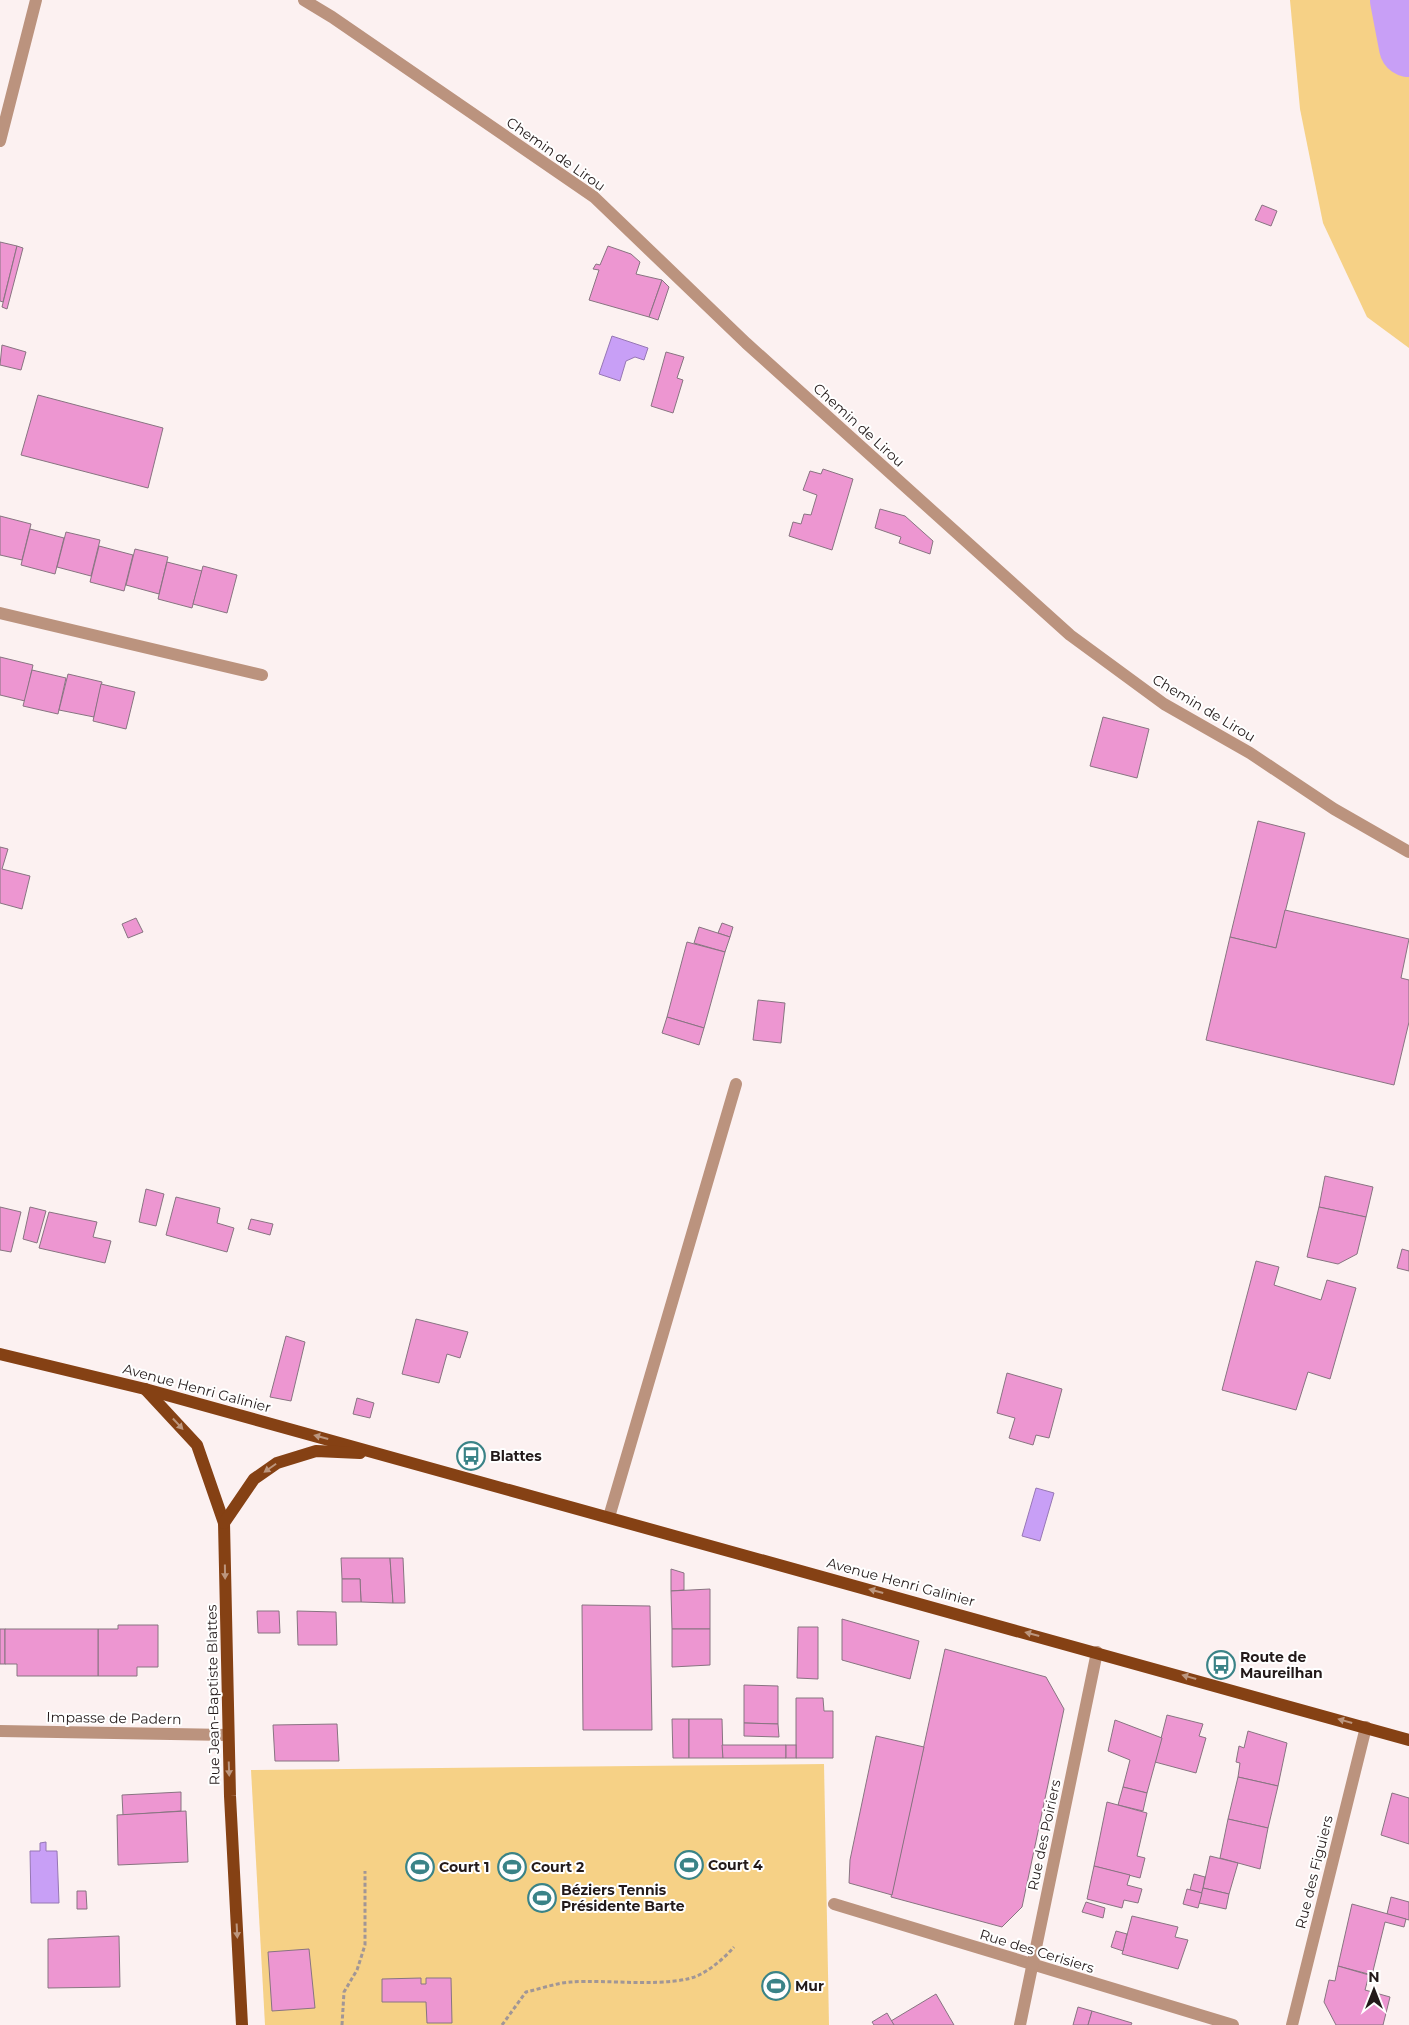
<svg xmlns="http://www.w3.org/2000/svg" width="1409" height="2025" font-family="Montserrat,sans-serif">
	<style>
		.green { fill: #f6d186 }
		.water { fill: #c89ff6; stroke: #9677b4 }
		.lines { fill: none; stroke-linecap: round; stroke-linejoin: round }
		.river { stroke: #c89ff6; stroke-width: 60 }
		.building { fill: #ed96d1; stroke: #887481 }
		.path { stroke: #a19696; stroke-width: 3; stroke-dasharray: 4 2.5; stroke-linecap: butt }
		.minor { stroke: #bb937e; stroke-width: 12 }
		.major { stroke: #854114; stroke-width: 12 }
		.oneway { fill: #bc967e }
		.labels { text-anchor: middle; stroke-width: 4; stroke-linejoin: round; paint-order: stroke }
		.street-label { font-size: 14px; fill: #231a1a; stroke: #fff }
		.poi-label { font-size: 14px; font-weight: bold; fill: #231a1a; stroke: #fff; text-anchor: start }
	</style>
	<rect width="100%" height="100%" fill="#fcf1f1"/>
	<g class="green">
		<polygon points="1290,0 1409,0 1409,348 1367,317 1323,223 1300,109"/>
		<polygon points="824,1764 829,2025 265,2025 251,1770"/>
	</g>
	<g class="water">
		<polygon points="612,336 648,348 644,360 635,357 626,361 620,381 599,374"/>
		<polygon points="1036,1488 1054,1493 1040,1541 1022,1536"/>
		<polygon points="46,1842 46,1851 57,1851 59,1903 31,1903 30,1851 40,1851 40,1843"/>
	</g>
	<g class="lines">
		<polyline class="river" points="1400,0 1409,47"/>
	</g>
	<g class="building">
		<polygon points="1262,205 1277,211 1271,226 1255,220"/>
		<polygon points="0,242 17,246 3,302 0,301"/>
		<polygon points="17,246 23,248 7,309 2,307"/>
		<polygon points="608,246 631,254 640,262 636,274 662,280 649,317 589,300 599,270 593,269 596,264 600,265"/>
		<polygon points="662,280 669,287 658,320 649,317"/>
		<polygon points="2,345 26,352 21,370 0,365"/>
		<polygon points="666,352 684,357 677,378 683,380 673,413 651,406"/>
		<polygon points="38,395 163,428 148,488 21,455"/>
		<polygon points="823,469 853,479 832,550 789,536 793,522 801,524 804,514 811,515 817,495 803,490 810,471 821,474"/>
		<polygon points="880,509 905,516 933,541 930,554 899,543 901,537 875,528"/>
		<polygon points="0,516 31,524 22,560 0,555"/>
		<polygon points="30,529 64,538 55,574 21,565"/>
		<polygon points="66,532 100,540 91,576 57,567"/>
		<polygon points="99,546 133,555 124,591 90,582"/>
		<polygon points="135,549 168,557 159,594 126,585"/>
		<polygon points="167,562 202,571 192,608 158,599"/>
		<polygon points="203,566 237,575 227,613 193,604"/>
		<polygon points="0,657 33,665 25,701 0,695"/>
		<polygon points="32,670 66,678 58,714 23,706"/>
		<polygon points="68,674 102,682 94,717 59,710"/>
		<polygon points="101,684 135,692 126,729 93,721"/>
		<polygon points="1103,717 1149,729 1137,778 1090,766"/>
		<polygon points="1258,821 1305,833 1276,948 1230,937"/>
		<polygon points="0,847 8,849 2,869 30,876 22,909 0,903"/>
		<polygon points="1285,910 1409,939 1401,978 1409,980 1409,1022 1394,1085 1206,1040 1230,937 1276,948"/>
		<polygon points="136,918 143,932 128,938 122,924"/>
		<polygon points="722,923 733,927 730,937 718,933"/>
		<polygon points="699,927 730,937 725,952 694,943"/>
		<polygon points="687,942 725,952 704,1028 667,1017"/>
		<polygon points="758,1000 785,1003 781,1043 753,1040"/>
		<polygon points="667,1017 704,1028 699,1045 662,1033"/>
		<polygon points="1325,1176 1373,1187 1366,1217 1319,1207"/>
		<polygon points="146,1189 164,1194 156,1226 139,1222"/>
		<polygon points="176,1197 220,1208 217,1223 234,1228 227,1252 166,1235"/>
		<polygon points="0,1207 21,1212 11,1252 0,1250"/>
		<polygon points="30,1207 46,1211 37,1243 23,1239"/>
		<polygon points="1319,1207 1366,1217 1357,1254 1338,1264 1307,1257"/>
		<polygon points="49,1212 97,1222 93,1237 111,1241 105,1263 39,1248"/>
		<polygon points="251,1219 273,1224 270,1235 248,1229"/>
		<polygon points="1402,1249 1409,1251 1409,1271 1397,1268"/>
		<polygon points="1256,1261 1279,1267 1274,1285 1321,1300 1327,1280 1356,1288 1330,1379 1308,1372 1296,1410 1222,1390"/>
		<polygon points="416,1319 468,1332 460,1358 447,1354 439,1383 402,1374"/>
		<polygon points="286,1336 305,1342 291,1401 270,1397"/>
		<polygon points="1007,1373 1062,1389 1049,1438 1036,1435 1033,1445 1009,1438 1015,1418 997,1413"/>
		<polygon points="357,1398 374,1403 370,1418 353,1414"/>
		<polygon points="341,1558 390,1558 393,1603 361,1602 360,1579 342,1579"/>
		<polygon points="390,1558 403,1558 405,1603 393,1603"/>
		<polygon points="671,1569 684,1573 684,1590 671,1591"/>
		<polygon points="342,1579 360,1579 361,1602 342,1602"/>
		<polygon points="710,1589 710,1629 672,1629 671,1591"/>
		<polygon points="582,1605 650,1606 652,1730 583,1730"/>
		<polygon points="257,1611 279,1611 280,1633 258,1633"/>
		<polygon points="297,1611 336,1612 337,1645 298,1645"/>
		<polygon points="842,1619 919,1641 910,1679 842,1660"/>
		<polygon points="118,1625 158,1625 158,1667 137,1667 137,1676 98,1676 98,1629 118,1629"/>
		<polygon points="798,1627 818,1627 818,1679 797,1678"/>
		<rect x="0" y="1629" width="5" height="35"/>
		<polygon points="5,1629 98,1629 98,1676 17,1676 17,1664 5,1664"/>
		<polygon points="672,1629 710,1629 710,1665 672,1667"/>
		<polygon points="945,1649 1046,1677 1064,1709 1022,1907 1002,1927 891,1897"/>
		<polygon points="744,1685 778,1686 778,1724 744,1723"/>
		<polygon points="796,1698 823,1698 824,1711 833,1711 833,1758 796,1758"/>
		<polygon points="1167,1715 1203,1724 1199,1736 1206,1738 1196,1773 1155,1762"/>
		<polygon points="672,1719 689,1719 689,1758 673,1758"/>
		<polygon points="689,1719 722,1719 723,1758 689,1758"/>
		<polygon points="1115,1720 1162,1738 1147,1793 1123,1787 1130,1760 1108,1751"/>
		<polygon points="744,1723 778,1724 779,1737 744,1736"/>
		<polygon points="337,1724 339,1761 275,1761 273,1725"/>
		<polygon points="1248,1731 1287,1743 1278,1786 1238,1777 1240,1763 1236,1762 1239,1746 1244,1748"/>
		<polygon points="876,1736 924,1747 892,1895 849,1883 850,1860"/>
		<polygon points="722,1745 786,1745 786,1758 723,1758"/>
		<rect x="786" y="1745" width="10" height="13"/>
		<polygon points="1238,1777 1278,1786 1268,1828 1228,1819"/>
		<polygon points="1123,1787 1147,1793 1143,1811 1118,1805"/>
		<polygon points="181,1792 181,1811 123,1815 122,1795"/>
		<polygon points="1392,1793 1409,1798 1409,1844 1381,1835"/>
		<polygon points="1107,1802 1147,1813 1137,1856 1145,1858 1140,1878 1094,1866"/>
		<polygon points="186,1811 188,1862 118,1865 117,1815"/>
		<polygon points="1228,1819 1268,1828 1260,1869 1220,1858"/>
		<polygon points="1210,1856 1238,1863 1229,1894 1203,1888"/>
		<polygon points="1094,1866 1130,1875 1127,1885 1142,1889 1138,1903 1124,1900 1122,1908 1087,1899"/>
		<polygon points="1194,1874 1205,1877 1202,1893 1190,1890"/>
		<polygon points="1203,1888 1229,1894 1226,1909 1199,1903"/>
		<polygon points="1187,1889 1202,1893 1198,1908 1183,1904"/>
		<polygon points="77,1891 86,1891 87,1909 77,1909"/>
		<polygon points="1391,1897 1409,1902 1409,1920 1387,1914"/>
		<polygon points="1086,1902 1105,1908 1103,1918 1082,1912"/>
		<polygon points="1352,1904 1406,1919 1404,1927 1385,1922 1372,1975 1338,1966"/>
		<polygon points="1132,1916 1178,1927 1175,1937 1188,1940 1178,1969 1122,1954"/>
		<polygon points="1116,1931 1127,1934 1123,1951 1111,1947"/>
		<polygon points="119,1936 120,1987 48,1988 48,1939"/>
		<polygon points="309,1949 315,2008 272,2011 268,1952"/>
		<polygon points="1338,1966 1369,1975 1365,1990 1390,1997 1383,2025 1336,2025 1324,2002 1329,1980 1335,1981"/>
		<polygon points="421,1978 421,1984 426,1984 426,1978 451,1978 452,2023 427,2023 426,2002 382,2002 382,1979"/>
		<polygon points="936,1994 954,2025 894,2025 891,2021"/>
		<polygon points="1078,2007 1092,2011 1088,2025 1073,2025"/>
		<polygon points="1092,2011 1132,2023 1131,2025 1088,2025"/>
		<polygon points="887,2013 894,2025 874,2025 872,2022"/>
	</g>
	<g class="lines">
		<g class="path">
			<polyline points="342,2025 344,1992 357,1970 365,1945 365,1871"/>
			<path d="M502 2025 526 1992C540 1989 556 1983 571 1982 605 1979 674 1989 701 1974 714 1967 725 1957 734 1947"/>
		</g>
		<g class="minor">
			<polyline points="304,0 332,17 594,197 746,343 1070,635 1164,704 1250,753 1334,809 1409,852"/>
			<polyline points="0,141 36,0"/>
			<polyline points="0,613 262,675"/>
			<polyline points="609,1517 736,1084"/>
			<polyline points="0,1731 228,1735"/>
			<polyline points="834,1904 1233,2025"/>
			<polyline points="1020,2025 1097,1652"/>
			<polyline points="1292,2025 1366,1727"/>
		</g>
		<g class="major">
			<polyline points="0,1354 145,1389 1409,1740"/>
			<polyline points="145,1389 197,1445 224,1523 230,1796 242,2025"/>
			<polyline points="224,1523 254,1479 277,1463 316,1451 360,1453"/>
		</g>
	</g>
	<defs><path id="oneway-solid" d="M-6-.8H1V-3.2L6.5 0L1 3.2V.8H-6Z" transform="scale(1.25)"/></defs>
	<g class="oneway">
		<use href="#oneway-solid" transform="translate(178 1424) rotate(47)"/>
		<use href="#oneway-solid" transform="translate(321 1437) rotate(-165)"/>
		<use href="#oneway-solid" transform="translate(270 1468) rotate(145)"/>
		<use href="#oneway-solid" transform="translate(225 1572) rotate(89)"/>
		<use href="#oneway-solid" transform="translate(876 1591) rotate(-165)"/>
		<use href="#oneway-solid" transform="translate(1032 1634) rotate(-165)"/>
		<use href="#oneway-solid" transform="translate(1189 1677) rotate(-164)"/>
		<use href="#oneway-solid" transform="translate(1345 1721) rotate(-164)"/>
		<use href="#oneway-solid" transform="translate(229 1769) rotate(88)"/>
		<use href="#oneway-solid" transform="translate(237 1931) rotate(87)"/>
	</g>
	<defs>
		<symbol id="bus-ring" viewBox="-11 -11 22 22"><circle r="9.5" fill="#fff" stroke="#3a8387" stroke-width="1.5"/><path d="M-5-6H5V4H4V6H2V4H-2V6H-4V4H-5ZM-3.5-4V0h7V-4ZM-3.5 1.2v1.5H-2V1.2ZM2 1.2v1.5H3.5V1.2Z" fill="#3a8387"/></symbol>
		<symbol id="stadium-ring" viewBox="-11 -11 22 22"><circle r="9.5" fill="#fff" stroke="#3a8387" stroke-width="1.5"/><path d="M0-5a6.5 5 0 1 0 0 10a6.5 5 0 1 0 0-10ZM-3.5-1.8h7v3.6h-7Z" fill="#3a8387"/></symbol>
	</defs>
	<g fill-rule="evenodd">
		<use href="#bus-ring" x="455" y="1440" width="32" height="32"/>
		<use href="#bus-ring" x="1205" y="1649" width="32" height="32"/>
		<use href="#stadium-ring" x="673" y="1849" width="32" height="32"/>
		<use href="#stadium-ring" x="404" y="1851" width="32" height="32"/>
		<use href="#stadium-ring" x="496" y="1851" width="32" height="32"/>
		<use href="#stadium-ring" x="526" y="1882" width="32" height="32"/>
		<use href="#stadium-ring" x="760" y="1970" width="32" height="32"/>
	</g>
	<g class="labels">
		<g class="street-label">
			<text transform="translate(556 154) rotate(35)" y="5">Chemin de Lirou</text>
			<text transform="translate(859 425) rotate(42)" y="5">Chemin de Lirou</text>
			<text transform="translate(1204 708) rotate(31)" y="5">Chemin de Lirou</text>
			<text transform="translate(197 1388) rotate(15)" y="5">Avenue Henri Galinier</text>
			<text transform="translate(901 1582) rotate(15)" y="5">Avenue Henri Galinier</text>
			<text transform="translate(213 1695) rotate(-91)" y="5">Rue Jean-Baptiste Blattes</text>
			<text transform="translate(114 1718) rotate(1)" y="5">Impasse de Padern</text>
			<text transform="translate(1044 1835) rotate(-78)" y="5">Rue des Poiriers</text>
			<text transform="translate(1314 1872) rotate(-76)" y="5">Rue des Figuiers</text>
			<text transform="translate(1037 1951) rotate(17)" y="5">Rue des Cerisiers</text>
		</g>
		<g class="poi-label">
			<text x="490" y="1461">Blattes</text>
			<text x="1240" y="1662">Route de<tspan x="1240" dy="16">Maureilhan</tspan></text>
			<text x="708" y="1870">Court 4</text>
			<text x="439" y="1872">Court 1</text>
			<text x="531" y="1872">Court 2</text>
			<text x="561" y="1895">Béziers Tennis<tspan x="561" dy="16">Présidente Barte</tspan></text>
			<text x="795" y="1991">Mur</text>
		</g>
	</g>
	<g transform="translate(1374 1990)" stroke="#ffffff" stroke-width="4" paint-order="stroke">
	<path d="M0-4L9 19L0 12L-9 19Z" fill="#231a1a"/>
	<text y="-8" font-size="14" font-weight="bold" text-anchor="middle" fill="#231a1a">N</text>
	</g>
</svg>
